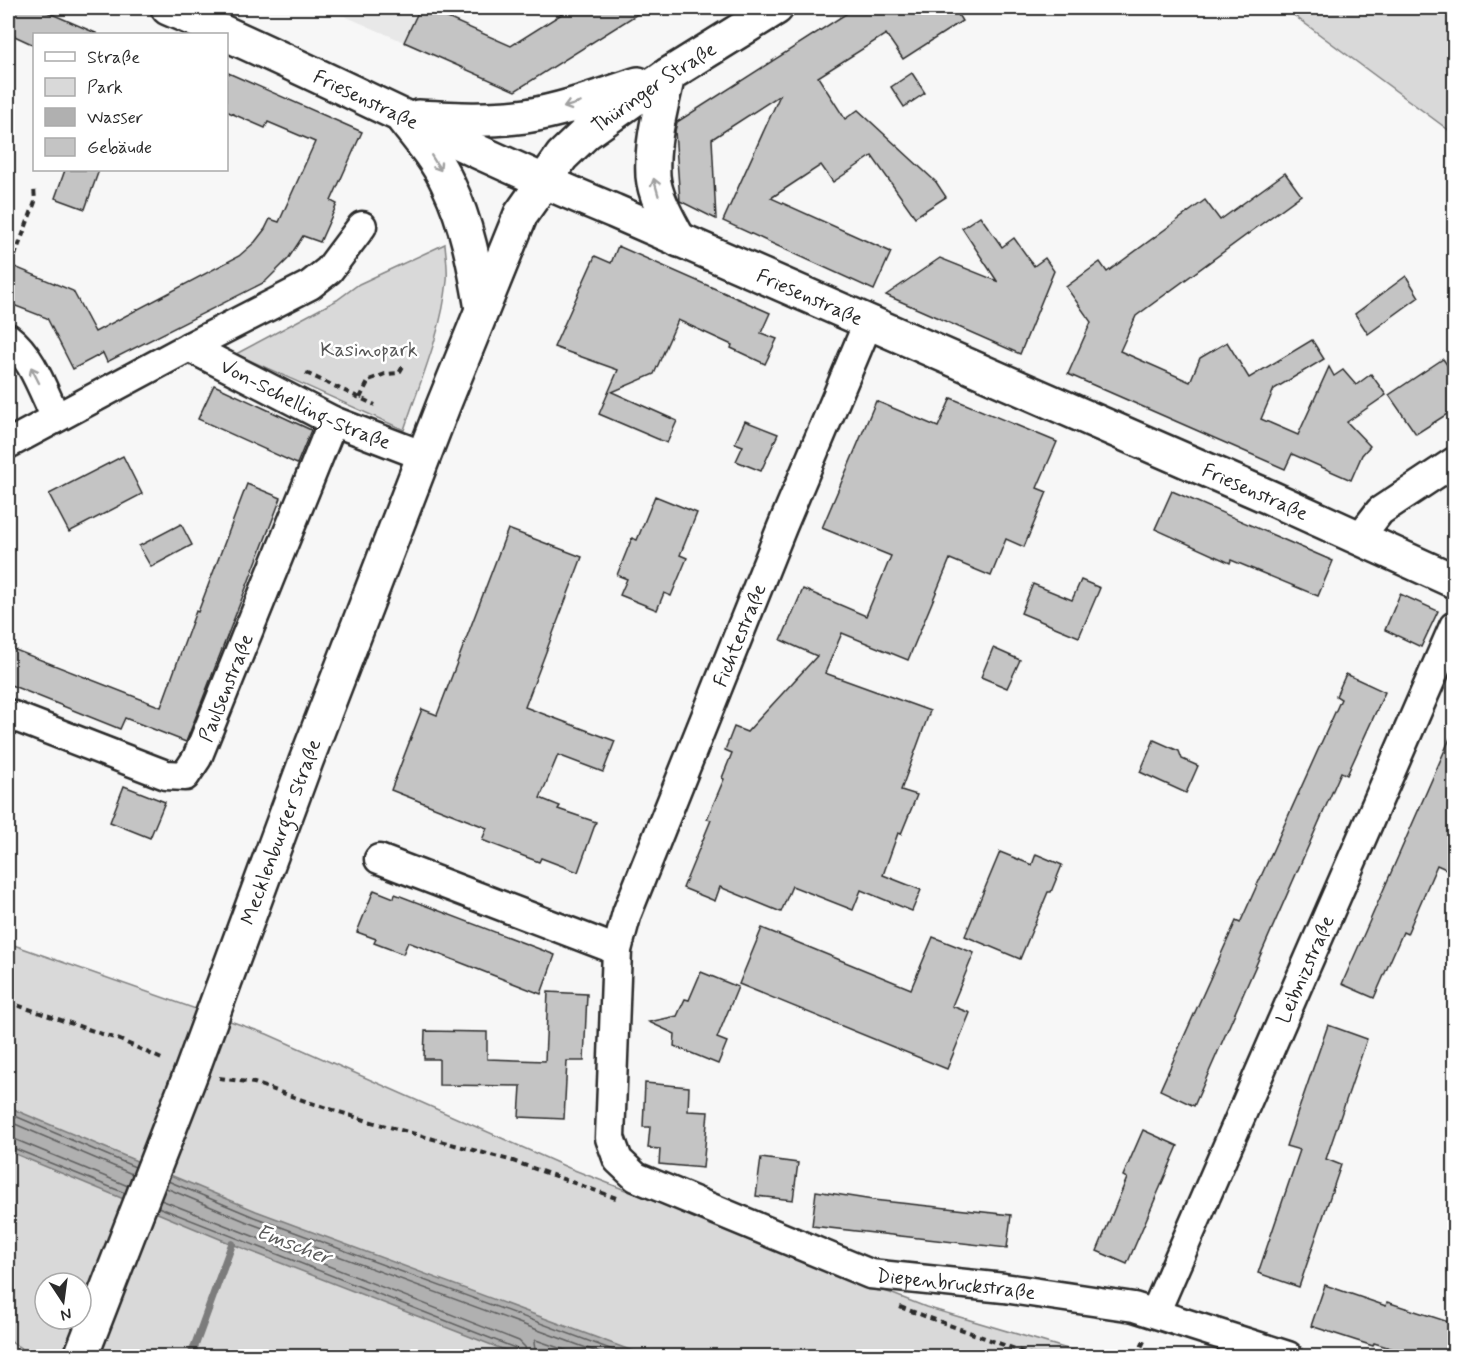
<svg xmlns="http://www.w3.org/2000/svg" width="1462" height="1364" font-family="Mynerve,sans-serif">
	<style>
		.built { fill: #e8e8e8 }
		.green { fill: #d9d9d9; stroke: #828282; stroke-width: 1.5; fill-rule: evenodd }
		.water { fill: #b0b0b0; stroke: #7b7b7b; stroke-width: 1.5 }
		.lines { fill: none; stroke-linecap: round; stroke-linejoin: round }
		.shore { stroke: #606060; stroke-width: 1.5 }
		.stream { stroke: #7b7b7b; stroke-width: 8 }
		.building { fill: #c4c4c4; stroke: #2b2b2b; stroke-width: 1.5 }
		.street-casing { stroke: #2b2b2b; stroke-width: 33 }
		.secondary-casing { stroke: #2b2b2b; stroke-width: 38 }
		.path { stroke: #2b2b2b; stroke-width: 4; stroke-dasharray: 6 4.5; stroke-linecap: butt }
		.street { stroke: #fff; stroke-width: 28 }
		.secondary { stroke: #fff; stroke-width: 33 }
		.oneway { stroke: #a0a0a0 }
		.labels { text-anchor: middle; stroke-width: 5; stroke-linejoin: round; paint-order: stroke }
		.street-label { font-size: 20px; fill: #2b2b2b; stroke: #fff }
		.park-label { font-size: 20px; fill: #565656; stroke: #fff }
		.water-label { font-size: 21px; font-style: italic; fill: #5a5a5a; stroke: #fff }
	</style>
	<rect width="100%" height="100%" fill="#f7f7f7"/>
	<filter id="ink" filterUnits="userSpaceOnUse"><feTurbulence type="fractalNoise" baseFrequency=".0167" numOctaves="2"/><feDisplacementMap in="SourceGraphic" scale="12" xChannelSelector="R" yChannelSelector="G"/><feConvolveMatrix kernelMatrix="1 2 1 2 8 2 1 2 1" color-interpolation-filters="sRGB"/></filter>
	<g filter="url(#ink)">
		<polygon class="built" points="326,8 420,8 404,42"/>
		<g class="green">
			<polygon points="1284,8 1454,8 1454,134"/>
			<path d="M445 244C446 256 448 269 447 281 442 332 420 382 404 430L236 354 337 300 359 284Z"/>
			<path d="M8 943 267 1034 569 1168 926 1307 1091 1356H33L8 1340ZM45 1283H81V1319H45Z"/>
		</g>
		<polygon class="water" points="8,1107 256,1211 646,1356 520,1356 232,1244 8,1151"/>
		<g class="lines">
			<g class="shore">
				<polyline points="8,1113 135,1167"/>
				<polyline points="8,1121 132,1174"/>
				<polyline points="8,1138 14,1139 128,1186"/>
				<polyline points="8,1146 125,1193"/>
				<polyline points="168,1181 254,1217 629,1356"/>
				<polyline points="166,1188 252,1224 608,1356"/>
				<polyline points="161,1200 519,1341 525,1347 527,1356"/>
				<polyline points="158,1207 515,1348 519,1352 520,1356"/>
				<polyline points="536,1356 534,1343 536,1340 582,1356"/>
			</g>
			<polyline class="stream" points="191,1356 232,1244"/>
		</g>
		<g class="building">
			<polygon points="8,8 38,8 98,34 34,34 34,45 8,33"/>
			<polygon points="420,8 425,8 511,46 571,8 647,8 515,91 404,42"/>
			<polygon points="855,8 954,8 962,21 903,59 886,34 818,77 845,119 858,110 936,182 946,197 915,217 872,156 833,182 821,165 771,198 891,252 874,290 723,221 780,95 712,139 716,219 680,201 675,131 677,122"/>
			<polygon points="226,72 362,132 331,201 337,204 320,242 303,236 288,259 265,282 107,362 103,353 73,369 47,318 8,303 8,264 73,291 95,332 239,256 255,242 265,229 270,219 279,222 315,142 268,122 265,128 226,111"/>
			<polygon points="912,73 925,93 904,107 891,87"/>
			<polygon points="65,170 99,170 85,209 55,198"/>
			<polygon points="1285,173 1301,195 1136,316 1120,351 1190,382 1200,358 1227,342 1249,378 1312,340 1324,359 1274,389 1261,419 1298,435 1329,367 1334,376 1343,370 1356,385 1371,374 1386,395 1347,422 1370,446 1362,455 1351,480 1292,454 1285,469 1068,374 1091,322 1066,287 1100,262 1107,272 1205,200 1220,220"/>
			<polygon points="980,216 1002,247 1014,238 1034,266 1045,258 1054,271 1020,354 886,295 940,258 997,281 962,228"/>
			<polygon points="618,246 770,313 761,333 777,339 765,364 731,348 732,345 678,320 654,374 612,392 677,421 667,443 599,414 618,370 554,347 595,256 611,263"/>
			<polygon points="1406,276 1419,297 1368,334 1355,314"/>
			<polygon points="1443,359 1455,376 1455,409 1416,434 1389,395"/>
			<polygon points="214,385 311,430 297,464 198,419"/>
			<polygon points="951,398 1057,442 1037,488 1047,492 1024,547 1006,539 991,576 950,559 908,660 842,633 825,673 930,711 901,790 917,795 901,834 898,833 883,875 921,890 912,911 861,890 853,910 792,886 781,912 720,887 715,901 683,888 711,820 707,819 724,779 722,778 732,753 725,750 734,727 747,732 817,656 781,640 803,589 866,616 891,556 822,528 876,401 938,427"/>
			<polygon points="745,421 778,434 761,471 736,461 743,446 735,443"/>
			<polygon points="123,456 142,494 69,532 49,494"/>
			<polygon points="247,484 281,498 186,742 125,718 120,729 8,684 8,647 161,707 196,611 198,612"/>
			<polygon points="1172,491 1333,561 1318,596 1231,560 1230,563 1155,529"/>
			<polygon points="655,496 697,513 680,555 687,558 671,596 664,593 657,610 620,595 627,579 617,575 632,538 637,540"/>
			<polygon points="181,524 192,545 151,567 139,546"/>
			<polygon points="508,529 582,557 525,707 615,741 603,772 558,755 540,798 560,806 558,809 596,822 578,872 541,858 539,862 482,840 487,828 391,790 422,709 437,715"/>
			<polygon points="1081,580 1100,588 1079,637 1021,613 1033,584 1072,600"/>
			<polygon points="1400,594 1438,611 1421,647 1385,630"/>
			<polygon points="993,648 1020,660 1007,688 981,677"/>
			<polygon points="1346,674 1385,692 1347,775 1341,772 1194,1106 1160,1090 1236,921 1240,923 1341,699 1336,696"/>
			<polygon points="1455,727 1455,873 1437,865 1407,934 1403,932 1374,998 1342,984"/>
			<polygon points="1154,740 1179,751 1182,759 1198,766 1186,793 1140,772"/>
			<polygon points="124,786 165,802 150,838 110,822"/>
			<polygon points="1000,852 1032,865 1036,854 1062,865 1051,892 1048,892 1020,959 965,936"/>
			<polygon points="374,890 394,898 395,894 555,955 541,994 408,942 403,954 374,943 376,939 357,932"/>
			<polygon points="762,928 911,989 933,937 974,953 952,1006 970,1013 947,1069 739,984"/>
			<polygon points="701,972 738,987 717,1038 727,1042 718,1064 674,1046 675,1034 649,1022 677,1016 685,999 689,1000"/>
			<polygon points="548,992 587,994 584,1061 567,1061 564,1119 519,1117 521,1086 439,1085 439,1059 424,1059 425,1031 487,1032 487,1059 545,1061"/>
			<polygon points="1328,1025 1367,1039 1326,1159 1341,1165 1299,1287 1258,1273 1300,1150 1286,1146"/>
			<polygon points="645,1083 689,1087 688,1111 708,1112 703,1168 659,1164 660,1149 648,1148 650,1127 643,1127"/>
			<polygon points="1143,1130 1178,1146 1127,1264 1097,1251 1127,1178 1123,1176"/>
			<polygon points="761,1158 798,1163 793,1200 756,1196"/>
			<polygon points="816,1191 873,1200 1011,1215 1007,1248 812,1226"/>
			<polygon points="1325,1285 1386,1306 1387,1302 1455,1324 1455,1356 1416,1356 1374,1343 1373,1346 1311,1326"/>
		</g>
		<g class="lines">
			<defs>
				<g id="street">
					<path id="s1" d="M868 323 782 527 627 913 617 950 610 1138 618 1160 636 1177 870 1274 1004 1288 1134 1307 1288 1356"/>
					<path d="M8 338C32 356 43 391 56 418"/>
					<path id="s2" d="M189 347 333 421 424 456"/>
					<polyline points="8,444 189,347 310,285 329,270 362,226"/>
					<polyline points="1359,538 1380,511 1454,462"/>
					<path id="s3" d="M8 714 166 775 185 776 197 758 333 421"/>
					<polyline points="379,859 617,950"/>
					<path id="s4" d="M1155 1313 1454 626"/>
				</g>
				<g id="secondary">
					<path id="s5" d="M168 8C318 72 462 149 614 211L1269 497 1454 581"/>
					<path d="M668 75C661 108 651 142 653 176 655 198 669 221 679 240"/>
					<path d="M418 117C454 119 490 121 526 116 564 110 601 96 638 84"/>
					<path d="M404 120C420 140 437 160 448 184 467 223 475 267 482 309"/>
					<path id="s6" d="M81 1356 191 1073 306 761 443 406 521 214 562 156 586 133 668 75 776 8"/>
				</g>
			</defs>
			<use href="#street" class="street-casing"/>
			<use href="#secondary" class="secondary-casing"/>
			<g class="path">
				<polyline points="11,266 35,202 34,187"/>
				<polyline points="306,373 375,405"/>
				<polyline points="360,398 369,380 385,374 399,373 405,363"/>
				<polyline points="8,1002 120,1040 164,1060"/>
				<polyline points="219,1078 254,1083 311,1103 368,1121 513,1161 616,1198"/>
				<polyline points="900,1307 1034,1356"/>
				<polyline points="1118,1356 1139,1352 1145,1356"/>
				<polyline points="1137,1356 1145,1339"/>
			</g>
			<use href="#street" class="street"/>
			<use href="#secondary" class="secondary"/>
		</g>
		<defs><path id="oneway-shaft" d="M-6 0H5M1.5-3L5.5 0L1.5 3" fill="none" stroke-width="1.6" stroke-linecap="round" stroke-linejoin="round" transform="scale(1.5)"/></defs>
		<g class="oneway">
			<use href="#oneway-shaft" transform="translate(572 105) rotate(163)"/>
			<use href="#oneway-shaft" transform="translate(436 163) rotate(58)"/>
			<use href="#oneway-shaft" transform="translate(656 187) rotate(-106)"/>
			<use href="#oneway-shaft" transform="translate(35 375) rotate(-117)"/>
		</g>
	</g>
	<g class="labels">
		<g class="street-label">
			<text dy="7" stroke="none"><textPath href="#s6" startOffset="1410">Thüringer Straße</textPath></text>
			<text dy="7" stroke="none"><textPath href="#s5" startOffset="218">Friesenstraße</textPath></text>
			<text dy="7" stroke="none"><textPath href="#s5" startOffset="704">Friesenstraße</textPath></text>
			<text dy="7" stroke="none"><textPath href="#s2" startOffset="130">Von-Schelling-Straße</textPath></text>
			<text dy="7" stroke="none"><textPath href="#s5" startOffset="1190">Friesenstraße</textPath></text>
			<text transform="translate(739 635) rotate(-68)" y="7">Fichtestraße</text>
			<text dy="7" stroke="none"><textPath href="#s3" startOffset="286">Paulsenstraße</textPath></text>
			<text dy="7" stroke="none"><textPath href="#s6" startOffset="561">Mecklenburger Straße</textPath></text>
			<text dy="7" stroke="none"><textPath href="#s4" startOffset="375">Leibnizstraße</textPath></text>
			<text dy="7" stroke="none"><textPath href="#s1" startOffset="1252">Diepenbruckstraße</textPath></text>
		</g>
		<g class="park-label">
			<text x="369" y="356">Kasinopark</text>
		</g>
		<g class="water-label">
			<text transform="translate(294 1244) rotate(21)" y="7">Emscher</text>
		</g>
	</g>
	<rect width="1462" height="1364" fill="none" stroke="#fff" stroke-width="30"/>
	<rect x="15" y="15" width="1432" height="1334" fill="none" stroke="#2b2b2b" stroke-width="2" filter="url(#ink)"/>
	<rect x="33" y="33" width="195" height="138" fill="#ffffff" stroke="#aaaaaa" stroke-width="1.5"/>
	<rect x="45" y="52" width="30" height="9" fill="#ffffff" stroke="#aaaaaa" stroke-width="1.5"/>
	<text x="87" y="63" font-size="18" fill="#2b2b2b">Straße</text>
	<rect x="45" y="78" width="30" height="18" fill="#d9d9d9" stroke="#aaaaaa" stroke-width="1.5"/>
	<text x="87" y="93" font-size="18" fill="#2b2b2b">Park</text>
	<rect x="45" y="108" width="30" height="18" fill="#b0b0b0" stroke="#aaaaaa" stroke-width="1.5"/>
	<text x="87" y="123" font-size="18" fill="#2b2b2b">Wasser</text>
	<rect x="45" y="138" width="30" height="18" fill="#c4c4c4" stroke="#aaaaaa" stroke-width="1.5"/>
	<text x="87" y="153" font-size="18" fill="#2b2b2b">Gebäude</text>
	<g transform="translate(63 1301) rotate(167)"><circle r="28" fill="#ffffff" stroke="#aaaaaa" stroke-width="1.5"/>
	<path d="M0-4.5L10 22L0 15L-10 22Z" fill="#2b2b2b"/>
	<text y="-9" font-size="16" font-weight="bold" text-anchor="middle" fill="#2b2b2b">N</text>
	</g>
</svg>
